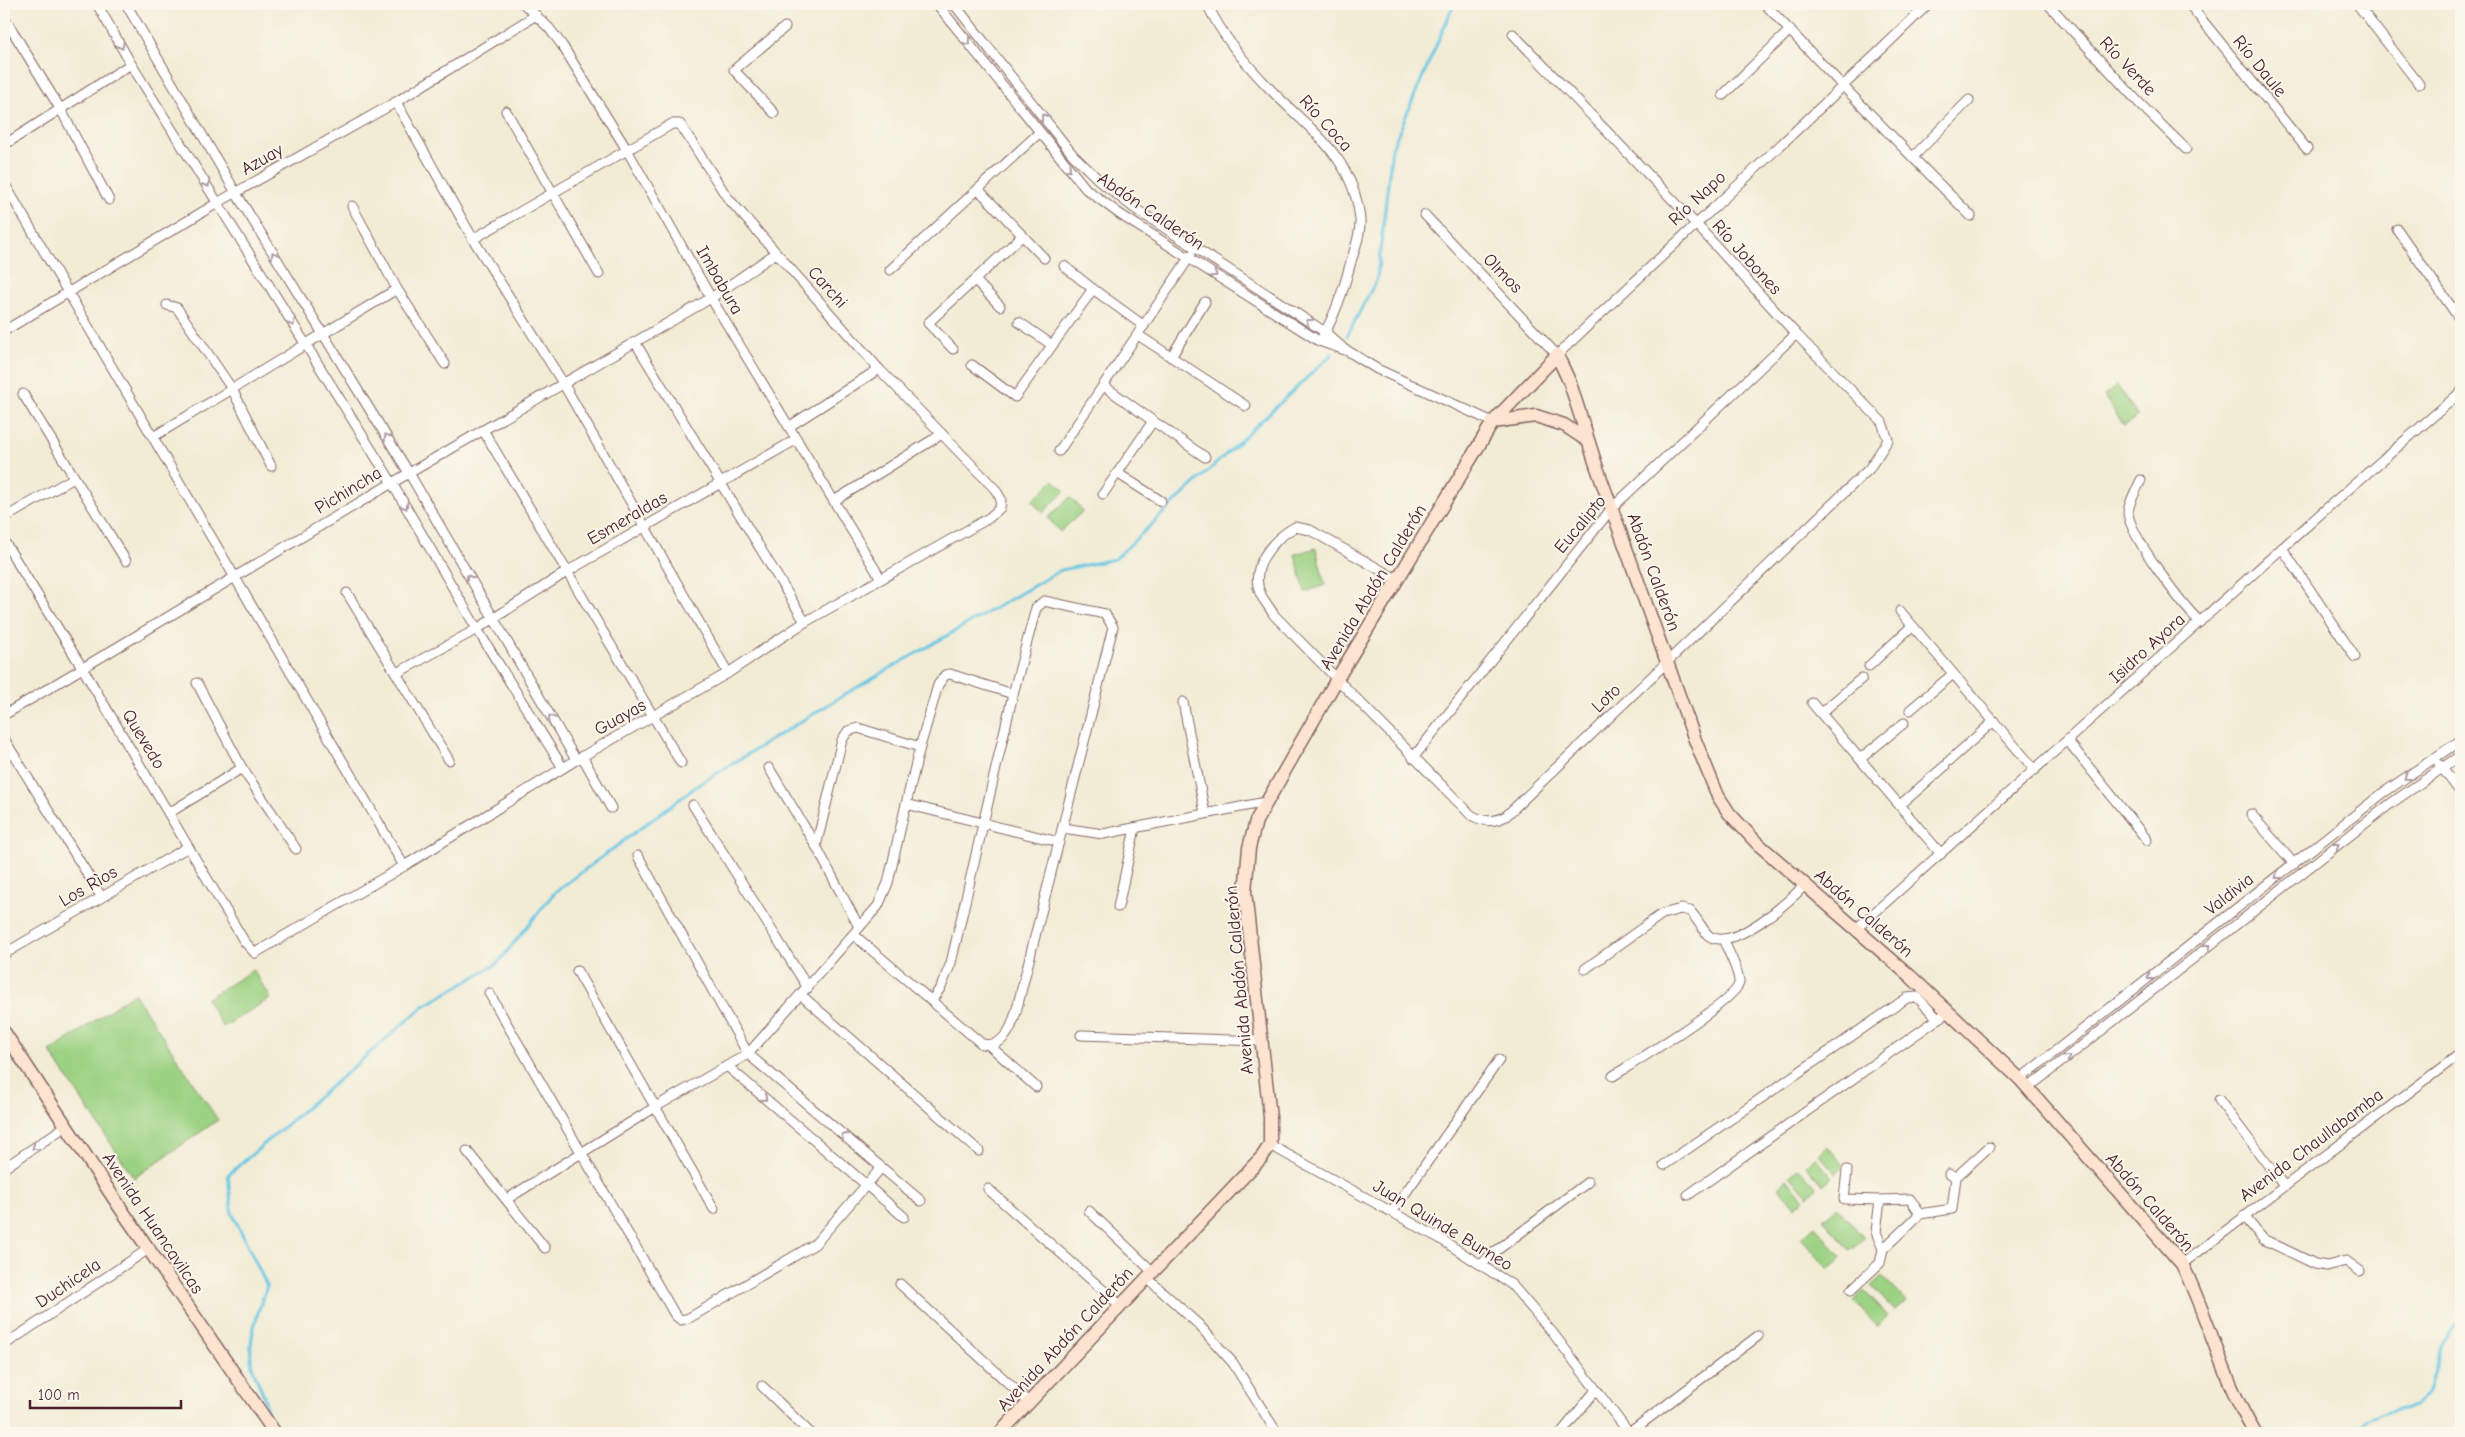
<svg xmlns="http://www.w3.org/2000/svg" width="2465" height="1437" font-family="'Comic Neue',sans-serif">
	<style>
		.green { fill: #9cd283; stroke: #737857 }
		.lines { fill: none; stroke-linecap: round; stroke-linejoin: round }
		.stream { stroke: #66c6e4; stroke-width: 3 }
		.street-casing { stroke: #856766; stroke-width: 11 }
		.secondary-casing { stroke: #856766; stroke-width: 15 }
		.street { stroke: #fff; stroke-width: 9 }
		.secondary { stroke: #fde4d0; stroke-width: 12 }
		.oneway { stroke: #ae9aa0 }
		.labels { text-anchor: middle; stroke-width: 4; stroke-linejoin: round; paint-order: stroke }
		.street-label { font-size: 18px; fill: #4a1f2b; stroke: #fbf7ec }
	</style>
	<rect width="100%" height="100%" fill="#fbf7ec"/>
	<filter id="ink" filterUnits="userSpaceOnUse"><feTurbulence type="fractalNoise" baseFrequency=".02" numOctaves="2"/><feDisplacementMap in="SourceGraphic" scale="10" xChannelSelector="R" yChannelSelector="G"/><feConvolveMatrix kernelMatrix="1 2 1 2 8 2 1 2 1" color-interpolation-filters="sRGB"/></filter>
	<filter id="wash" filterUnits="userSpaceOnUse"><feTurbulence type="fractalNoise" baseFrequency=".0096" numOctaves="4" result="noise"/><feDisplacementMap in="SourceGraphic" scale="20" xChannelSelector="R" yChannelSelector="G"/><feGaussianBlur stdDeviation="1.12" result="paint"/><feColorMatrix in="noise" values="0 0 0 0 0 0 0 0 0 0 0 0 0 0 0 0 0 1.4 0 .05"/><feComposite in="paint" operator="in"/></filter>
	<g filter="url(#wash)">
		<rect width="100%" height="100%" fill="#f2ecd5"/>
		<g class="green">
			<polygon points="2117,386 2138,416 2124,426 2104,396"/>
			<polygon points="1054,480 1065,491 1043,513 1032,501"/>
			<polygon points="1070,497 1083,511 1060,532 1048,518"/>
			<polygon points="1316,548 1325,585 1305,592 1295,554"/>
			<polygon points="253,970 271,998 223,1027 206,999"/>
			<polygon points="134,993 218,1120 134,1178 50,1052"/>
			<polygon points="1827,1146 1845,1166 1836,1174 1819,1154"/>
			<polygon points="1815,1157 1832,1177 1823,1185 1806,1165"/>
			<polygon points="1799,1168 1817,1188 1808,1196 1790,1176"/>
			<polygon points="1787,1179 1804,1199 1795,1207 1778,1187"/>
			<polygon points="1837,1207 1864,1238 1850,1250 1823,1219"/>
			<polygon points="1815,1226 1842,1257 1828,1269 1801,1238"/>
			<polygon points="1882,1276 1906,1301 1895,1311 1871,1286"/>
			<polygon points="1864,1291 1888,1316 1877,1326 1853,1301"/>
		</g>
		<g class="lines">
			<g class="stream">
				<polyline points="1347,336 1377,279 1392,148 1454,4"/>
				<path d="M267 1413C267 1397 258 1385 253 1369 245 1346 259 1308 267 1286L232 1213 228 1175 424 1006 497 964 555 892 701 783 844 695 1061 570 1115 559 1332 354"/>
				<polyline points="256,1433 264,1421"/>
				<polyline points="2356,1433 2368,1420 2384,1413 2414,1406 2429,1392 2441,1347 2454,1326 2461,1323"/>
			</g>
		</g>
	</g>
	<g filter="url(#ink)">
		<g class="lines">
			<defs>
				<g id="street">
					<polyline points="97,4 131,64 392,483 477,629 563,768"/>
					<polyline points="126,4 236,193 409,473 576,760"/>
					<polyline points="524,4 549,28 562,45 627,150 711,298 881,579"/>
					<polyline points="937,4 1086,189 1121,215 1319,341 1348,351 1377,369 1493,422"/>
					<polyline points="954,4 1073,155 1101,182 1134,208 1325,332 1342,347"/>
					<path d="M1207 4C1222 36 1245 63 1270 89 1310 130 1354 157 1360 220 1361 234 1354 251 1350 265 1344 288 1335 315 1323 336"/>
					<path d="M1765 4C1832 76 1901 146 1971 216"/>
					<polyline points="2048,4 2140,104 2186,149"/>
					<polyline points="2189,4 2307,149"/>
					<polyline points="2357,4 2419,84"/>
					<polyline points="7,22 61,110 109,200"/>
					<polyline points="1723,95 1790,30"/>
					<polyline points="396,102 473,239 563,383 728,673"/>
					<polyline points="506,111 599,274"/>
					<polyline points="774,113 734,70 785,27"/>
					<polyline points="4,145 131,64"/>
					<polyline points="1914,156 1969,100"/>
					<polyline points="4,183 404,866"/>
					<polyline points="978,189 1044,258"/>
					<polyline points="352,206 397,289 445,364"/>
					<path d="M1425 215 1557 355C1681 237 1807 123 1928 4"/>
					<polyline points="2397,229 2461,321"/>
					<polyline points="1064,266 1093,289"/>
					<polyline points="890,270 1039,133"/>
					<polyline points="975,280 1000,306"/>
					<polyline points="167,305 177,308 232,389 271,466"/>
					<polyline points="1019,322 1052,345"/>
					<polyline points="4,331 219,202 396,102 536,15"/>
					<polyline points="1138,335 1246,406"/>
					<polyline points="635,342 805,622"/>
					<polyline points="953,349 928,323 1022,236"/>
					<polyline points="1171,357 1205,302"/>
					<polyline points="972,365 1015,397 1093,289 1144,326"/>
					<polyline points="23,394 126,561"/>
					<polyline points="1153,421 1205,457"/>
					<polyline points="790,426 879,369"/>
					<polyline points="483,430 681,763"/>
					<polyline points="153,437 397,289"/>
					<polyline points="1059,451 1191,255"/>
					<polyline points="1117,473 1161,501"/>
					<path d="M2141 480C2137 489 2128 503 2128 513 2130 536 2182 605 2200 622"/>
					<polyline points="1103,494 1153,421 1104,386"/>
					<polyline points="834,501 942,434"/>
					<polyline points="4,518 74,478"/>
					<polyline points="4,541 83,669 244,941 255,953 404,866 576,760 728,673 805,622 989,518 1000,508 1001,499 995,489 879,369 727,197 680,124 672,124 473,239"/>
					<polyline points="2282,548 2355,657"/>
					<path d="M1398 580 1310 530 1295 527C1273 539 1248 568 1261 595 1265 602 1270 608 1274 615L1471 815C1484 822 1492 823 1506 816L1869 469 1888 440 1882 422 1796 334 1695 223 1513 34"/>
					<polyline points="347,593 449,760"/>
					<polyline points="1900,611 2035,770"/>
					<polyline points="1869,666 1912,626"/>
					<polyline points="397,673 477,629 568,571 797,439"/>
					<polyline points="197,683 242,768 296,849"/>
					<polyline points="1183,702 1205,813"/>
					<polyline points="1812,703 1941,854"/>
					<polyline points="1910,710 1953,674"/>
					<polyline points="1821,713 1862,678"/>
					<polyline points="4,715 392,483 711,298 776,253"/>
					<polyline points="4,739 101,896"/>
					<polyline points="2068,741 2147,840"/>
					<polyline points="920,747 938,685 945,675 950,674 1013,694"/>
					<polyline points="582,756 611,808"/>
					<polyline points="1413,758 1612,508 1796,334"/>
					<polyline points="1860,759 1904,723"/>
					<polyline points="1949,761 1994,721"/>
					<polyline points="2439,764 2461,793"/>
					<polyline points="769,768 816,846 859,927"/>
					<polyline points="693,805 808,988"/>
					<polyline points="1900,805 1945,766"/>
					<polyline points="169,813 242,768"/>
					<polyline points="2251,814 2294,864"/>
					<polyline points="1063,828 1103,834 1266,802"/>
					<polyline points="816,846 842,740 848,731 858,728 920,747 906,804 1059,842"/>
					<polyline points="638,856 748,1054 921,1201"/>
					<polyline points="1118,907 1135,828"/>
					<polyline points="1856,929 2327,508 2461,392"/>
					<path d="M854 935 982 1044C1003 1048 1011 1030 1016 1012L1113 627 1105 614 1044 601 1036 608 1013 694 951 963 941 987 932 1000"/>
					<polyline points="4,954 188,847"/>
					<path d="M1585 969 1662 914 1681 909 1690 911C1695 916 1704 931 1708 935 1731 954 1789 901 1805 885"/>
					<polyline points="577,971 714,1209"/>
					<polyline points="489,993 675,1315 681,1320 689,1318 815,1244 881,1168"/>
					<polyline points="801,995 979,1151"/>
					<polyline points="1081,1035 1262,1041"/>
					<polyline points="990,1046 1036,1087"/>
					<polyline points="727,1066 904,1217"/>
					<path d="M1613 1076C1632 1064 1738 999 1739 983 1740 973 1727 949 1723 939"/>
					<polyline points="2020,1079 2383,793 2461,740"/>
					<polyline points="2028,1088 2390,804 2461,755"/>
					<polyline points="2219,1100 2284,1186"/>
					<polyline points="1270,1145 1439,1238 1512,1285 1552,1332 1629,1433"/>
					<polyline points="467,1151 545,1248"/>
					<polyline points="1664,1165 1907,998 1917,997 1938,1019"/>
					<polyline points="4,1168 66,1126"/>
					<polyline points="1847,1170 1844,1199 1880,1200"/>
					<polyline points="1949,1174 1956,1177 1989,1147"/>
					<polyline points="988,1189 1120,1305"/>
					<polyline points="1688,1195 1942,1016"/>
					<polyline points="507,1199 657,1106 748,1054 878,906 888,883 906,804"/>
					<polyline points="1089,1211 1152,1271"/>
					<polyline points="1392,1212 1499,1060"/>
					<polyline points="2244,1216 2263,1239 2315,1264 2327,1266 2346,1261 2360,1271"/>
					<polyline points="1883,1249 1876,1232 1880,1200 1910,1199 1920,1214"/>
					<polyline points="2182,1264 2461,1053"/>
					<polyline points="1482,1265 1488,1257 1588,1182"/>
					<polyline points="1146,1277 1198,1324 1233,1363 1277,1433"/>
					<polyline points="900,1284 1029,1402"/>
					<polyline points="1851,1290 1880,1263 1883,1249 1920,1214 1952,1209 1956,1177"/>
					<polyline points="4,1345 150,1248"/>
					<polyline points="762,1386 810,1433"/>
					<polyline points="1561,1433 1596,1390"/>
					<polyline points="1629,1433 1758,1336"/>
				</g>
				<g id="secondary">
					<polyline points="1493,422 1536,416 1564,425 1588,441"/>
					<polyline points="4,1032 121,1209 275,1433"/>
					<path d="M1000 1433 1262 1157 1270 1145V1117L1245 892 1249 848 1256 821 1337 679 1493 422 1557 355 1570 383 1596 465 1695 740 1718 796 1729 813 1757 843 1910 976 2020 1079 2182 1264C2209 1319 2223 1381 2255 1433"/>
				</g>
			</defs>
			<use href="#street" class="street-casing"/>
			<use href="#secondary" class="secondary-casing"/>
			<use href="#street" class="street"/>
			<use href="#secondary" class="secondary"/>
		</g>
		<defs><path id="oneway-chevron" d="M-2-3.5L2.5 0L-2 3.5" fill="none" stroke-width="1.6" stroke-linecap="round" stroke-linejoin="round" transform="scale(1.25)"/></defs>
		<g class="oneway">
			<use href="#oneway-chevron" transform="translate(967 42) rotate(52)"/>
			<use href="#oneway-chevron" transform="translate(121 46) rotate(61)"/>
			<use href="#oneway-chevron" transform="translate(1044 117) rotate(-128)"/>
			<use href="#oneway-chevron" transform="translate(1068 169) rotate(49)"/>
			<use href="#oneway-chevron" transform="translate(207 184) rotate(58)"/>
			<use href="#oneway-chevron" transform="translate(274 255) rotate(-121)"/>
			<use href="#oneway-chevron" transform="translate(1214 274) rotate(32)"/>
			<use href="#oneway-chevron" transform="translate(1309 322) rotate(-147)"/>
			<use href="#oneway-chevron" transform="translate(292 323) rotate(59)"/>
			<use href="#oneway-chevron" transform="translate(387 437) rotate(-122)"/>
			<use href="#oneway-chevron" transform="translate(405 506) rotate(60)"/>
			<use href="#oneway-chevron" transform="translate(469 578) rotate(-120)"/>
			<use href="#oneway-chevron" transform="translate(551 718) rotate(-121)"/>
			<use href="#oneway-chevron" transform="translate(2407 777) rotate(145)"/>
			<use href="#oneway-chevron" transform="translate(2336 846) rotate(-38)"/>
			<use href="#oneway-chevron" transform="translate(2278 876) rotate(142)"/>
			<use href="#oneway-chevron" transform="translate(2208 947) rotate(-38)"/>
			<use href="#oneway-chevron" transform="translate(2150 977) rotate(142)"/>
			<use href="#oneway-chevron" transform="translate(2067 1058) rotate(-38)"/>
			<use href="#oneway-chevron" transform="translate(764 1098) rotate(41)"/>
			<use href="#oneway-chevron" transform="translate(844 1136) rotate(-139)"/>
			<use href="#oneway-chevron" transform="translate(35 1147) rotate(146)"/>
		</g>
	</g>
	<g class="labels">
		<g class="street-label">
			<text transform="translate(2128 66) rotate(47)" y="6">Río Verde</text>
			<text transform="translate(2260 66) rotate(51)" y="6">Río Daule</text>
			<text transform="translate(1326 123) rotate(48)" y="6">Río Coca</text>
			<text transform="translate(262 159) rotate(-30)" y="6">Azuay</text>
			<text transform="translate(1697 198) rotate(-43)" y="6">Río Napo</text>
			<text transform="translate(1151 211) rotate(34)" y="6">Abdón Calderón</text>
			<text transform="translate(1747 257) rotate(48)" y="6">Río Jobones</text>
			<text transform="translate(1503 273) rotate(46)" y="6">Olmos</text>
			<text transform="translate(720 280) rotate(60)" y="6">Imbabura</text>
			<text transform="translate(828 287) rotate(48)" y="6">Carchi</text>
			<text transform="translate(348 490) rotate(-31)" y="6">Pichincha</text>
			<text transform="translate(627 518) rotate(-30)" y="6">Esmeraldas</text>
			<text transform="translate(1580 524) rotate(-50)" y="6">Eucalipto</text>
			<text transform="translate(1654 572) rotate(70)" y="6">Abdón Calderón</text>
			<text transform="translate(1373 587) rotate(-59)" y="6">Avenida Abdón Calderón</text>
			<text transform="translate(2147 648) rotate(-42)" y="6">Isidro Ayora</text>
			<text transform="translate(1606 698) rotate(-44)" y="6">Loto</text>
			<text transform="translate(620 717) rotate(-29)" y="6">Guayas</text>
			<text transform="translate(144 739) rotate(59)" y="6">Quevedo</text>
			<text transform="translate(88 886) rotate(-30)" y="6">Los Rìos</text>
			<text transform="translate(2229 894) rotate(-38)" y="6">Valdivia</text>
			<text transform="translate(1864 913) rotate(41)" y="6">Abdón Calderón</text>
			<text transform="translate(1239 980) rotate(-95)" y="6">Avenida Abdón Calderón</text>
			<text transform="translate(2311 1145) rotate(-37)" y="6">Avenida Chaullabamba</text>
			<text transform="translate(2150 1202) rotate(49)" y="6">Abdón Calderón</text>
			<text transform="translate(153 1223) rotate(56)" y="6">Avenida Huancavilcas</text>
			<text transform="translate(1443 1225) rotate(31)" y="6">Juan Quinde Burneo</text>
			<text transform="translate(68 1283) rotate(-34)" y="6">Duchicela</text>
			<text transform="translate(1065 1339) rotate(-47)" y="6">Avenida Abdón Calderón</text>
		</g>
	</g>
	<rect width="2465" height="1437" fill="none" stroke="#fbf7ec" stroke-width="20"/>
	<path d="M30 1400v8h151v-8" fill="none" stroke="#4a1f2b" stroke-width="2.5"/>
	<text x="38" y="1400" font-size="15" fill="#4a1f2b" stroke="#fbf7ec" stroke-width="4" paint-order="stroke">100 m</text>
</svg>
